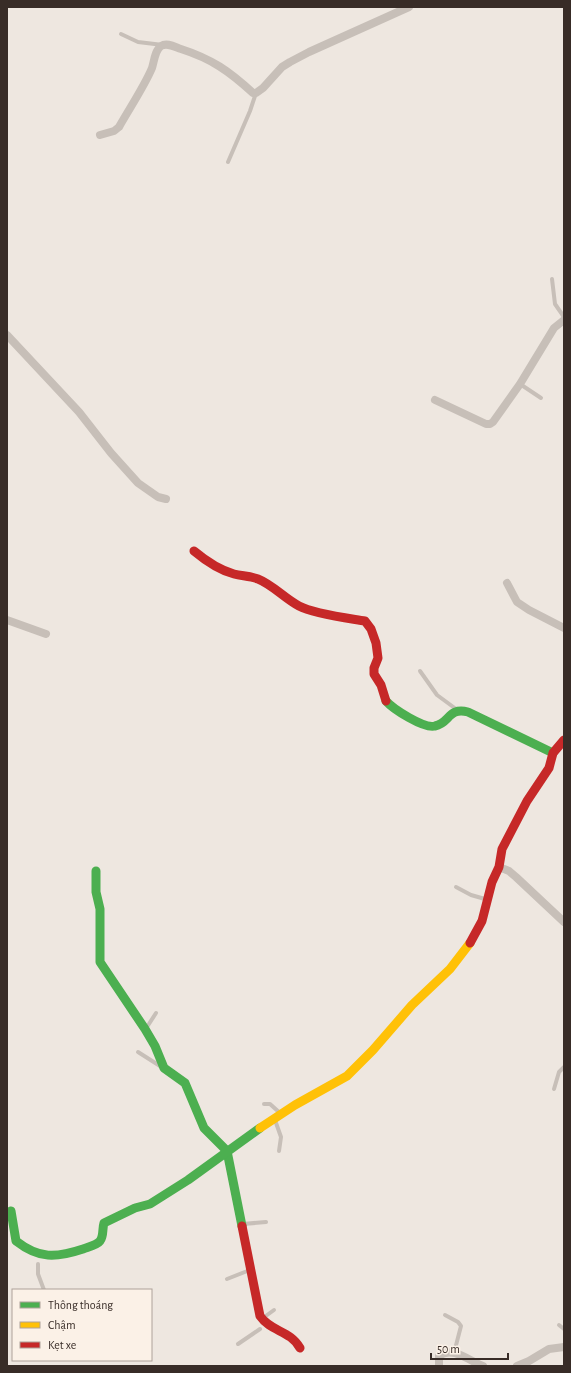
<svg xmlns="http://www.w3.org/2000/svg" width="571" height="1373" font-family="'Alegreya Sans',sans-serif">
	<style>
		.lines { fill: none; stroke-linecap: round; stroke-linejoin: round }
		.lane { stroke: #c7bfb8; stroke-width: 4 }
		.street { stroke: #c7bfb8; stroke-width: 8 }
		.fast { stroke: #4caf50; stroke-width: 9 }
		.slow { stroke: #ffc107; stroke-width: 9 }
		.jam { stroke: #c62828; stroke-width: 9 }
	</style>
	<rect width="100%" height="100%" fill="#eee7e0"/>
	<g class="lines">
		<g class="lane">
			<polyline points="121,34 138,42 163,45"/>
			<polyline points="228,162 250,111 256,93"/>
			<polyline points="552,279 555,304 564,317"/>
			<polyline points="520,384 541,398"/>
			<polyline points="420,671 437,695 456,709"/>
			<polyline points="456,887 471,895 485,899"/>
			<polyline points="147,1027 156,1013"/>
			<polyline points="138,1052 160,1066"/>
			<polyline points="554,1089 559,1072 564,1067"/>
			<polyline points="264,1104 270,1104 280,1113"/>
			<polyline points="275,1120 281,1137 279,1151"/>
			<polyline points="243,1224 266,1222"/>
			<polyline points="38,1264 38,1274 44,1290"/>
			<polyline points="227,1279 250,1270"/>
			<polyline points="445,1315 458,1322 461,1326 454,1353"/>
			<polyline points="263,1318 274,1310"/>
			<polyline points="559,1325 564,1329"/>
			<polyline points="238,1344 260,1329"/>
		</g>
		<g class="street">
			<path d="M100 135 114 131 119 127C129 109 144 87 152 68 154 62 155 50 161 46 167 42 175 47 181 49 212 59 229 71 253 93H256L263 88 282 67 290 62 309 52 409 7"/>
			<polyline points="7,335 79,412 111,453 138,483 158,497 166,499"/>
			<polyline points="435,400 486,424 490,424 493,422 520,384 554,328 564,320"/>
			<polyline points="507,583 517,602 529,610 564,628"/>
			<polyline points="7,620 46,634"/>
			<polyline points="499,867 509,871 516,877 564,922"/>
			<path d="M439 1366V1356C452 1345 471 1362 483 1366"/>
			<polyline points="517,1366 529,1361 549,1349 564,1347"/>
		</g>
		<g class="fast">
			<path d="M386 701C393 709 424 729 435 726 450 723 448 707 468 712L553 753"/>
			<polyline points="96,871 96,892 100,909 100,962 145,1029 155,1046 164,1068 185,1083 204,1128 227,1151 242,1226"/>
			<path d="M11 1211 16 1241C39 1259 56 1258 83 1249 88 1247 97 1245 100 1241 104 1236 102 1229 104 1223L135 1208 150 1204 188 1180 260 1128"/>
		</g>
		<polyline class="slow" points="260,1128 295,1105 347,1076 373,1050 412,1005 450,969 470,943"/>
		<g class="jam">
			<path d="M194 551C206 561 219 570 234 574 242 576 250 576 258 579 273 585 284 598 299 606 314 614 347 618 365 621L371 629 376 643 378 658 374 668V674L381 685 386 701"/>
			<polyline points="470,943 482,921 492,882 499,867 502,849 527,801 549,768 553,753 564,740"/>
			<path d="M242 1226 260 1316C271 1332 290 1330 300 1348"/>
		</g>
	</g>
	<rect width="571" height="1373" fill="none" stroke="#382c27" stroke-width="16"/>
	<rect x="12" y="1289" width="140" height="72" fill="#fbf1e7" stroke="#ada29a"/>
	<rect x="20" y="1302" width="20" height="6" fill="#4caf50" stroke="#ada29a"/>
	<text x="48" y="1309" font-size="12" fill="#382c27">Thông thoáng</text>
	<rect x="20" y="1322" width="20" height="6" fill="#ffc107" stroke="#ada29a"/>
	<text x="48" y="1329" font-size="12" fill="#382c27">Chậm</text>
	<rect x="20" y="1342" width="20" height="6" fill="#c62828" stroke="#ada29a"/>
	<text x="48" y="1349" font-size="12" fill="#382c27">Kẹt xe</text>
	<path d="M431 1353v6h77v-6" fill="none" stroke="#382c27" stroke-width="2"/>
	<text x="437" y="1353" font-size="12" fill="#382c27" stroke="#fbf1e7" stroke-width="3" paint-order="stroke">50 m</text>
</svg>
